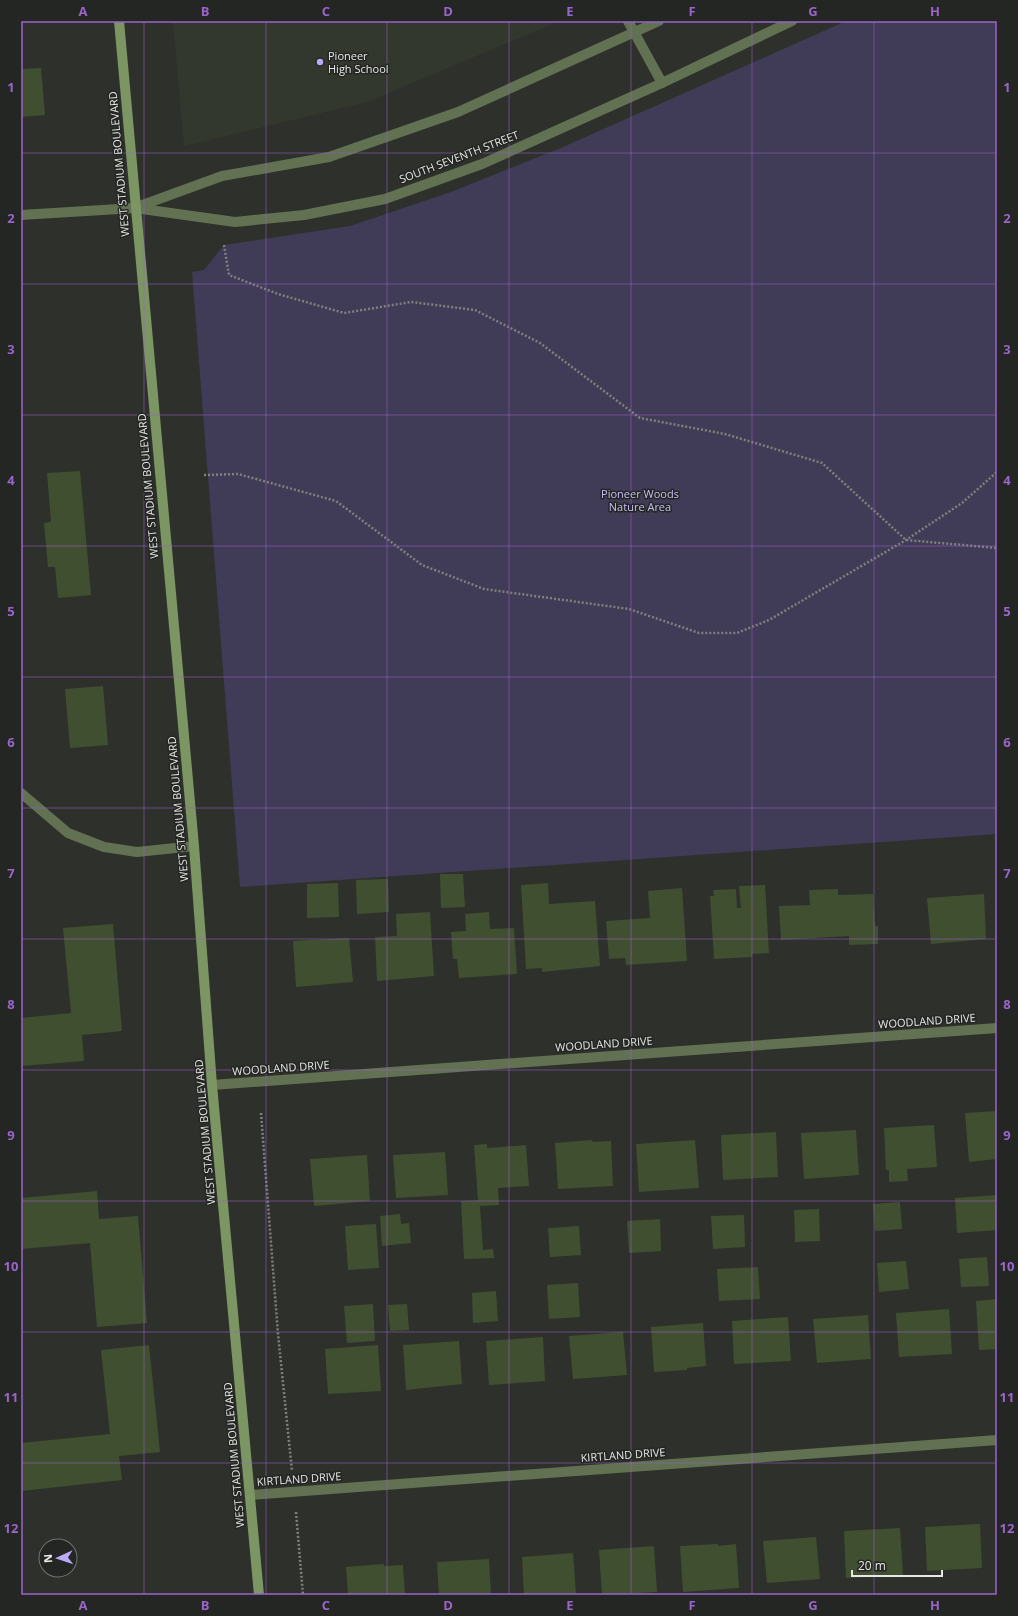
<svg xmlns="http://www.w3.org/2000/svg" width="1018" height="1616" font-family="'Open Sans',sans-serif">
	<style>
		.built { fill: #33382e }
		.green { fill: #403b56 }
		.building { fill: #404f30 }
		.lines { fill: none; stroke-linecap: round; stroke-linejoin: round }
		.path { stroke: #7f817d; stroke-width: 2.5; stroke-dasharray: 2 2; stroke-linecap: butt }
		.service { stroke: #617151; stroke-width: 10 }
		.minor { stroke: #617151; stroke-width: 10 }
		.tertiary { stroke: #617151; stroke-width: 10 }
		.secondary { stroke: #7b9563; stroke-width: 10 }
		.grid { fill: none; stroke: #9b64ca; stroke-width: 1; stroke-opacity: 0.55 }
		.poi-dot { fill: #b9abf7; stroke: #242623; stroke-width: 1.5 }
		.labels { text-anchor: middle; stroke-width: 3; stroke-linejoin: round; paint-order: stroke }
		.poi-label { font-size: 11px; fill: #e7e8e5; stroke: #242623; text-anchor: start }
		.street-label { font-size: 11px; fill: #e7e8e5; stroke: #242623 }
		.park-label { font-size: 11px; fill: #c8befa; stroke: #242623 }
		.neatline { fill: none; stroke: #9b64ca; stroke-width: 1.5 }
		.grid-label { font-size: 13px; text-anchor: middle; font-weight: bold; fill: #9b64ca }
	</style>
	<rect width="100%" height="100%" fill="#2e302c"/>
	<polygon class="built" points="173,21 559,21 367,102 184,146"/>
	<polygon class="green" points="846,21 997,21 997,834 240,887 192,272 204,270 224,245 350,226 451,192 563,147"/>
	<g class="building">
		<polygon points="41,68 45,115 21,117 21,69"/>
		<polygon points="80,471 91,595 58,598 55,567 48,567 44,523 51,522 47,473"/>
		<polygon points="103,686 108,745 70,748 65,689"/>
		<polygon points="440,874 463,874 465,907 441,908"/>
		<polygon points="388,879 389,912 357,914 356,880"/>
		<polygon points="338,883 339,917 307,918 307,884"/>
		<polygon points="548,883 549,904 595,901 600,966 542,972 542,968 526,969 521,885"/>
		<polygon points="765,885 769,953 752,954 752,957 714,959 710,896 714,896 713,890 736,889 737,908 741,908 739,886"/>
		<polygon points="682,888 687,961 626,965 625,958 609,959 606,921 650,918 648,891"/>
		<polygon points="838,889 838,895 873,894 875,926 878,926 878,944 849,945 849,936 781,940 779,906 810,905 809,890"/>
		<polygon points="984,894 986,939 931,944 927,898"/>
		<polygon points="430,912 434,976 377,981 375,937 397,936 396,914"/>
		<polygon points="489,912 490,929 514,928 517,974 459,978 457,959 453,959 451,932 466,931 465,914"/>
		<polygon points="113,924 122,1031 82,1035 84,1061 21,1066 21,1018 71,1013 63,928"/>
		<polygon points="349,938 353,982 296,987 293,941"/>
		<polygon points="997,1111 997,1159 969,1162 965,1113"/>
		<polygon points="934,1125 937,1167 907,1169 908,1181 889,1182 889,1170 886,1170 884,1128"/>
		<polygon points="856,1130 859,1175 804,1179 801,1133"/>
		<polygon points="776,1132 778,1177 723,1180 721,1135"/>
		<polygon points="592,1140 593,1142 611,1141 613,1186 558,1189 555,1143"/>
		<polygon points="695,1140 699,1188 639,1192 636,1144"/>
		<polygon points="487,1144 487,1148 526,1145 529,1186 498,1188 499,1205 480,1206 483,1250 493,1249 494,1258 464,1259 461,1201 478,1200 474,1145"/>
		<polygon points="445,1152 448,1195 396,1198 393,1155"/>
		<polygon points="367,1155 370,1201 314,1206 310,1159"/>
		<polygon points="97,1191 99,1219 138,1216 147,1323 97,1327 90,1243 21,1249 21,1198"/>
		<polygon points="997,1195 997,1230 957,1233 955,1198"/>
		<polygon points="900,1202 902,1229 875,1231 873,1204"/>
		<polygon points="819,1209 820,1241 795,1242 794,1210"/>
		<polygon points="400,1214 401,1224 409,1223 411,1243 382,1246 380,1216"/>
		<polygon points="744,1215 745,1247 713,1249 711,1216"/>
		<polygon points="660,1219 661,1251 629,1253 627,1221"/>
		<polygon points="376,1224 379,1268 348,1270 345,1226"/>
		<polygon points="579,1226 581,1255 550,1257 548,1228"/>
		<polygon points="987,1257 989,1286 961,1287 959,1259"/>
		<polygon points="906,1261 909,1289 879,1292 877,1263"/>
		<polygon points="758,1267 760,1299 719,1301 717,1269"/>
		<polygon points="578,1283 580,1317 549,1319 547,1285"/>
		<polygon points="496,1291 498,1321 473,1323 472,1293"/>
		<polygon points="997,1299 997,1349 979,1350 976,1301"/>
		<polygon points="373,1304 375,1341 347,1343 344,1306"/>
		<polygon points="407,1304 409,1330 390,1331 388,1305"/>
		<polygon points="949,1309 952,1354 899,1357 896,1313"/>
		<polygon points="868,1315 871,1359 817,1363 813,1319"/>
		<polygon points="788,1317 791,1361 734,1364 732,1321"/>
		<polygon points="703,1323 706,1366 687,1368 687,1370 654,1372 651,1327"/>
		<polygon points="623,1332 627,1375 573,1379 569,1336"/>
		<polygon points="543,1337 545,1381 489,1385 486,1341"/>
		<polygon points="459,1341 462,1384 406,1390 403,1345"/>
		<polygon points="149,1345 160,1452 119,1456 122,1480 21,1491 21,1443 110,1434 101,1350"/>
		<polygon points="378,1345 381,1391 328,1394 325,1349"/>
		<polygon points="980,1524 982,1568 927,1571 925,1527"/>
		<polygon points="900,1528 903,1575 846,1578 844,1531"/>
		<polygon points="816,1537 820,1579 767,1583 763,1541"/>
		<polygon points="718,1544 718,1546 736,1544 739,1588 683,1592 680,1546"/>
		<polygon points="654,1546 657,1592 602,1595 599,1550"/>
		<polygon points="573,1553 576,1595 524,1595 522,1557"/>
		<polygon points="489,1559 491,1595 439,1595 437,1562"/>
		<polygon points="384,1564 384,1566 403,1565 405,1595 348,1595 346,1567"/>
	</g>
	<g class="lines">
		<g class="path">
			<polyline points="224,245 229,275 278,294 344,313 411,302 475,310 540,343 640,418 725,434 822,463 906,540 997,548"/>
			<polyline points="204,475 238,474 336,501 422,565 484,589 629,609 699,633 737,633 769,620 906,540 962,503 997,472"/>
			<polyline points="261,1113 278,1334 292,1471"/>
			<polyline points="296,1512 303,1595"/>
		</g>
		<polyline class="service" points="628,21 662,83"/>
		<g class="minor">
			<polyline points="21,793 68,833 104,847 137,852 194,846"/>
			<polyline points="212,1085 997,1028"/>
			<polyline points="250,1495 997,1440"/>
		</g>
		<g class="tertiary">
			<polyline points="137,207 222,176 329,157 458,112 659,21"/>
			<polyline points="21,215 135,208 235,222 304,215 385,199 482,164 662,83 792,21"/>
		</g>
		<polyline class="secondary" points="119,21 194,846 212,1085 259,1595"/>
	</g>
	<path class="grid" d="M144 21V1595M266 21V1595M387 21V1595M509 21V1595M631 21V1595M752 21V1595M874 21V1595M21 153H997M21 284H997M21 415H997M21 546H997M21 677H997M21 808H997M21 939H997M21 1070H997M21 1201H997M21 1332H997M21 1463H997"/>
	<circle class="poi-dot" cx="320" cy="62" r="4"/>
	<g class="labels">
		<g class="poi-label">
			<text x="328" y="60">Pioneer<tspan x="328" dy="13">High School</tspan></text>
		</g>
		<g class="street-label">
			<text transform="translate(459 157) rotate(-21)" y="4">SOUTH SEVENTH STREET</text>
			<text transform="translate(119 164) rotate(-95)" y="4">WEST STADIUM BOULEVARD</text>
			<text transform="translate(148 486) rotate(-95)" y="4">WEST STADIUM BOULEVARD</text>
			<text transform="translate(178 809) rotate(-95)" y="4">WEST STADIUM BOULEVARD</text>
			<text transform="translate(927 1021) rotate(-4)" y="4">WOODLAND DRIVE</text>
			<text transform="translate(604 1044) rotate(-4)" y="4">WOODLAND DRIVE</text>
			<text transform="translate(281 1068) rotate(-4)" y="4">WOODLAND DRIVE</text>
			<text transform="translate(205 1132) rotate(-95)" y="4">WEST STADIUM BOULEVARD</text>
			<text transform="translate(234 1455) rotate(-95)" y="4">WEST STADIUM BOULEVARD</text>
			<text transform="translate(623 1455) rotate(-4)" y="4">KIRTLAND DRIVE</text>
			<text transform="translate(299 1479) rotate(-4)" y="4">KIRTLAND DRIVE</text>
		</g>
		<g class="park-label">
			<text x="640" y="498">Pioneer Woods<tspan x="640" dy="13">Nature Area</tspan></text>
		</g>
	</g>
	<rect width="1018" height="1616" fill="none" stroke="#242623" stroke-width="44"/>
	<g transform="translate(58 1558) rotate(267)"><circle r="19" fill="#242623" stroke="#727471"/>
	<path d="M0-3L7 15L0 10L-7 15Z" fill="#b9abf7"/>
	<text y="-6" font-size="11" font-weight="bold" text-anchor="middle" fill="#e7e8e5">N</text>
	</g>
	<path d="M852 1570v6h90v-6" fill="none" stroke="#e7e8e5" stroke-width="2"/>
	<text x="858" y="1570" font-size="12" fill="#e7e8e5" stroke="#242623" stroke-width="3" paint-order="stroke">20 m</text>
	<rect x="22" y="22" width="974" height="1572" class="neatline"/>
	<g class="grid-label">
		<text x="83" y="16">A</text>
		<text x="205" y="16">B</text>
		<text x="326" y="16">C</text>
		<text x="448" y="16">D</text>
		<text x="570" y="16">E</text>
		<text x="692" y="16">F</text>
		<text x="813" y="16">G</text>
		<text x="935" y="16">H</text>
		<text x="11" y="92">1</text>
		<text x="1007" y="92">1</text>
		<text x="11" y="223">2</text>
		<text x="1007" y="223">2</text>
		<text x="11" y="354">3</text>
		<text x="1007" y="354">3</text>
		<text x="11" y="485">4</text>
		<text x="1007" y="485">4</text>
		<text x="11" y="616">5</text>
		<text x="1007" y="616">5</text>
		<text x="11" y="747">6</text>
		<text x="1007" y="747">6</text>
		<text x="11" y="878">7</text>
		<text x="1007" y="878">7</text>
		<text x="11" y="1009">8</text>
		<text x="1007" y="1009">8</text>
		<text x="11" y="1140">9</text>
		<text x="1007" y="1140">9</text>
		<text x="11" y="1271">10</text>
		<text x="1007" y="1271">10</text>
		<text x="11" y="1402">11</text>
		<text x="1007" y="1402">11</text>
		<text x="11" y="1533">12</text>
		<text x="1007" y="1533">12</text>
		<text x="83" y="1610">A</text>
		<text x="205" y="1610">B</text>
		<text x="326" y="1610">C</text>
		<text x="448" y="1610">D</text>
		<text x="570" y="1610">E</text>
		<text x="692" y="1610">F</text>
		<text x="813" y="1610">G</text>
		<text x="935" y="1610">H</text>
	</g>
</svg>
